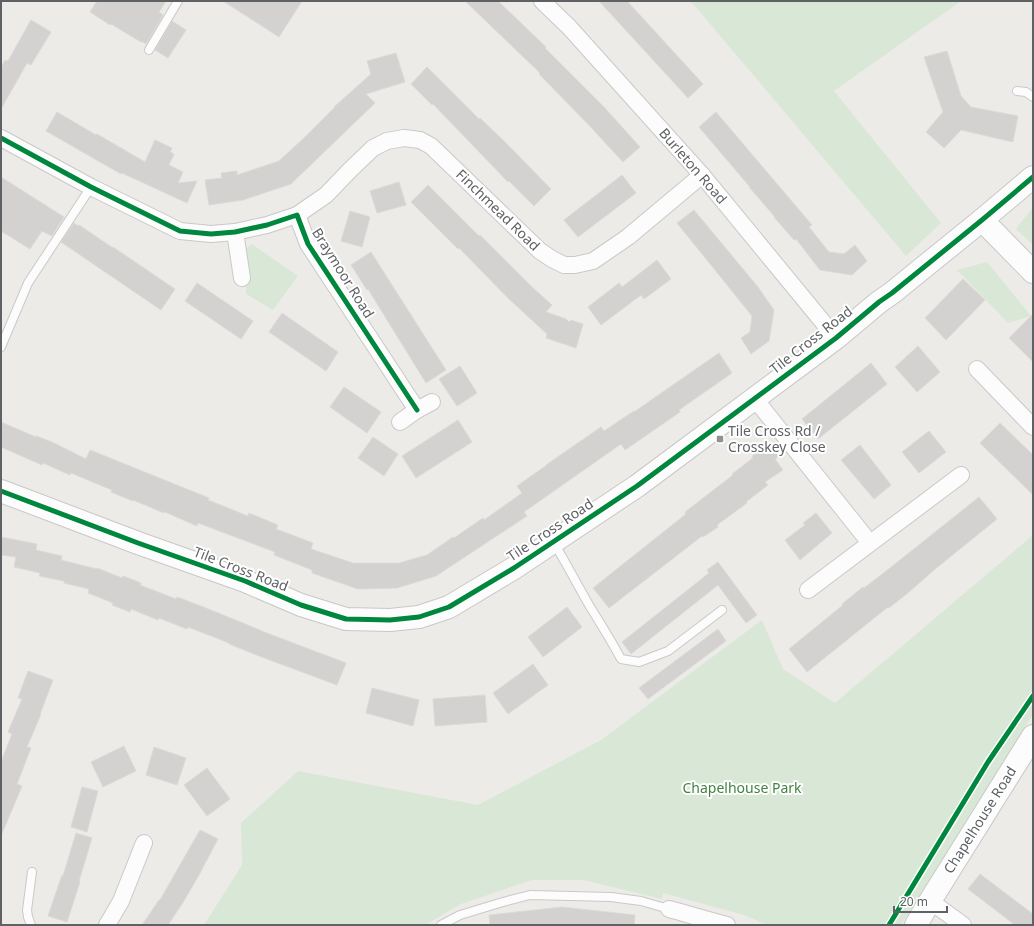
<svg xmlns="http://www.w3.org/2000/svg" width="1034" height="926" font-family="'Noto Sans',sans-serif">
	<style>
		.green { fill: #d9e7d6 }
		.building { fill: #d4d2d1; stroke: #dcdad8 }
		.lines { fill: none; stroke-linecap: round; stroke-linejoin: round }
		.lane-casing { stroke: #cac9c8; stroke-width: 10 }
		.street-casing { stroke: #cac9c8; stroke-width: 18 }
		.secondary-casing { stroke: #c7c8c7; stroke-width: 24 }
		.lane { stroke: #fcfcfc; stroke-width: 8 }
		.street { stroke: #fcfcfc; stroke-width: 16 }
		.secondary { stroke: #fcfcfc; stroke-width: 22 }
		.cycleway-casing { stroke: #fff; stroke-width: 8 }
		.cycleway { stroke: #00873e; stroke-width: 5 }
		.poi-dot { fill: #909293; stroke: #fff; stroke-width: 1.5 }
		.labels { text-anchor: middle; stroke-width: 4; stroke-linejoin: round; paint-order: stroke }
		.street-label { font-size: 14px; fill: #5e6265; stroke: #fff }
		.poi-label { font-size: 14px; fill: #5e6265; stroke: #fff; text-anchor: start }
		.park-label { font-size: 14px; fill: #438241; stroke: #fff }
	</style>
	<rect width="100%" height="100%" fill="#edebe8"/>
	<g class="green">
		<polygon points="689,1 961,1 834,91 941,223 906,256 695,6"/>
		<polygon points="1033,207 1033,245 1016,229"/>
		<polygon points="252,244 298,276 273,310 246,294 244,257 246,249"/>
		<polygon points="987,262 1031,316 1008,323 957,270"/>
		<polygon points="1033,535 1033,714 901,925 767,925 744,915 663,893 662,899 583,880 532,880 461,904 425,925 204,925 242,865 241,823 298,771 478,805 601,740 762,620 783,669 835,703"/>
	</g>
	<g class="building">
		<polygon points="97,1 166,1 159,12 163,15 146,44 141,41 141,42 111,24 110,25 90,12"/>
		<polygon points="223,1 302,1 279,37"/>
		<polygon points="465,1 498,1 546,47 545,48 604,107 640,147 623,162 586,122 539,74 540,73"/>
		<polygon points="599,1 627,1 703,84 688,98"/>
		<polygon points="31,20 51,32 31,65 27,63 1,109 1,68 5,60 8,61"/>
		<polygon points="172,21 186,30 168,58 155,50"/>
		<polygon points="947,51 961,96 971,107 1018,116 1013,142 961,130 944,148 926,132 943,112 924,57"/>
		<polygon points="396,53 405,82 366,94 375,103 291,184 243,200 209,205 205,180 222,178 221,173 237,171 237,175 279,161 305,137 335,107 334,107 371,74 367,61"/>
		<polygon points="427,67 479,119 480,118 505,142 551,189 534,206 509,181 508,182 433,104 432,105 411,84"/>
		<polygon points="57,112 96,135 97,134 145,162 155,140 172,148 170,152 174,154 169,165 183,172 178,183 197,181 187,203 122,173 121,174 46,131"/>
		<polygon points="716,112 812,225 809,227 829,252 844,254 855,245 867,261 852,275 820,270 796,239 794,240 774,217 775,217 749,187 750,187 699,127"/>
		<polygon points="622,175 636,193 578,237 564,220"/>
		<polygon points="1,177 64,217 52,236 42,231 30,249 1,231"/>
		<polygon points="399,182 406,205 377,213 370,191"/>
		<polygon points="428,185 479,236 480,235 531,286 552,305 546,312 566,319 569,322 571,320 583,324 576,348 546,338 547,334 509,299 459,248 458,249 411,202"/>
		<polygon points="694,210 758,287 774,310 769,341 751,354 741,338 750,332 752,316 677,223"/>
		<polygon points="350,211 370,217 362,247 341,241"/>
		<polygon points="74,223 78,226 79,225 113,248 113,247 175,289 161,310 61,242"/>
		<polygon points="371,252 446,370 426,383 368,289 367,290 351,265"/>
		<polygon points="657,260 671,279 644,299 641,295 601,325 588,307 619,283 622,287"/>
		<polygon points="963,279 985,300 946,340 925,318"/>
		<polygon points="197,283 253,321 241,339 185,301"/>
		<polygon points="282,313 338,352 326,371 269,332"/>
		<polygon points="1033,314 1033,362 1009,338"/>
		<polygon points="918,346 940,372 917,392 895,367"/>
		<polygon points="719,353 732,373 679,410 680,412 625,450 621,444 524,512 527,516 436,576 397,588 358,589 312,573 312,570 274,555 275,552 198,523 197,526 165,512 164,513 133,500 133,501 111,492 112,490 71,473 70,475 43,463 42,465 1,447 1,422 36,437 36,436 52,442 86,459 90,450 209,498 208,500 248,516 249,513 278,525 276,529 313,543 311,549 353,563 399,563 427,555 453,537 454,538 483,518 484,520 522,493 517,486 547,465 546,465 601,427 604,431 634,411 634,412"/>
		<polygon points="871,363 887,384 818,439 802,419"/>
		<polygon points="460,366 477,393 457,406 439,379"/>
		<polygon points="344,387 381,412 367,433 330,407"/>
		<polygon points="458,420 472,442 416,478 402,456"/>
		<polygon points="1000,423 1033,455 1033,495 980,443"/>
		<polygon points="929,431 946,452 919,473 902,452"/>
		<polygon points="373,437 398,454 384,476 358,458"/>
		<polygon points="774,442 782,454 775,459 783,470 765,482 768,485 746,502 747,503 717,525 718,527 703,537 702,536 609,608 593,588 686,514 685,512 733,475 732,474 753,458 752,456"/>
		<polygon points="860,445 891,485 874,499 841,460"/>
		<polygon points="979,497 997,519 934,570 909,592 889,608 888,607 807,672 789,649 843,605 842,604 863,587 864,588 890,568"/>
		<polygon points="816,513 832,533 800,560 785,540 805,525 803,523"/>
		<polygon points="1,537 37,544 36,550 62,556 61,560 97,569 97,568 122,578 123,576 141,583 140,585 176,599 177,597 206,608 260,630 259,630 346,663 337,685 259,656 229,644 229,643 188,627 187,629 159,618 158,620 131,609 130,612 112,605 113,603 88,593 89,589 64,583 64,581 39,576 40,573 14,567 16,557 1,555"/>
		<polygon points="718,562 757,615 746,623 718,585 631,654 622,642 709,573 707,570"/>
		<polygon points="567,607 582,627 543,657 528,637"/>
		<polygon points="718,629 726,641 648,699 639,688"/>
		<polygon points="533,664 548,685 508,714 493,693"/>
		<polygon points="28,671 53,680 40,714 41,714 27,747 31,748 17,784 22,786 1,836 1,762 12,734 8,732 22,699 18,698"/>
		<polygon points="372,688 419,700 413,726 366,713"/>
		<polygon points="485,695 487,722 435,726 433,699"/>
		<polygon points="124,746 136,771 103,787 91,762"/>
		<polygon points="154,747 186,758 177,785 146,775"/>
		<polygon points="207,768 230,799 207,816 184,785"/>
		<polygon points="82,787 98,791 87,832 71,827"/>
		<polygon points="200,830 218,839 199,875 182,904 168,925 142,925 159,900 160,900"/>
		<polygon points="76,833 92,838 79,881 80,882 67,922 48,916 62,875 63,876"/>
		<polygon points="980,874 1033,914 1033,925 1015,925 968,889"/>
		<polygon points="562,907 635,915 634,925 490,925 489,915"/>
	</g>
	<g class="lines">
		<defs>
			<g id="lane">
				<polyline points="149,50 178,1"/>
				<polyline points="1017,91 1026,92 1033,97"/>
				<polyline points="1,347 28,283 91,187"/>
				<path d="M554 543C566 563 577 584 589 605 600 623 611 640 621 659L639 662 668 651 722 610"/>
				<polyline points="31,925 28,917 27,910 32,872"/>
				<polyline points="441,925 460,915 503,902 530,895 611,897 641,901 669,909"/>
			</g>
			<g id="street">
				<polyline points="542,1 569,27 702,175 836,338"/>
				<polyline points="1,138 91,187 180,231 211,234 235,232 267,225 297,215 308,244 417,410"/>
				<polyline points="297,215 326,195 350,170 373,148 387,141 404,138 420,140 431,146 540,251 552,259 564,265 575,265 593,261 628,237 702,175"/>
				<polyline points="235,232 242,278"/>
				<polyline points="977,369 1033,427"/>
				<polyline points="755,399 870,543"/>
				<polyline points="400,422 417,410 432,402"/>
				<polyline points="808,590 961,475"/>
				<polyline points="930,901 963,925"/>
				<path d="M669 909C688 914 707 920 727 925"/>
				<polyline points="107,925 121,901 144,843"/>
			</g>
			<g id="secondary">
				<polyline points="982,220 1033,272"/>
				<polyline points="1,491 138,543 245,581 301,605 346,619 390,620 419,617 449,607 514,568 637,486 836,338 879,302 892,293 982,220 1033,177"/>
				<polyline points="916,925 930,901 1033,736"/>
			</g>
		</defs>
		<use href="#lane" class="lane-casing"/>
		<use href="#street" class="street-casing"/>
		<use href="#secondary" class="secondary-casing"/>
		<use href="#lane" class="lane"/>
		<use href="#street" class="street"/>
		<use href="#secondary" class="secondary"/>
		<defs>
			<g id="cycleway">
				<polyline points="1,138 91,187 180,231 211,234 235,232 267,225 297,215 308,244 417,410"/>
				<polyline points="1,491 138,543 245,581 301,605 346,619 390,620 419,617 449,607 514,568 637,486 836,338 879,302 892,293 982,220 1033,177"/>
				<polyline points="889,925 988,762 1033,696"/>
			</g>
		</defs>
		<use href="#cycleway" class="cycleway-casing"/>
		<use href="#cycleway" class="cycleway"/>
	</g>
	<rect class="poi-dot" x="716" y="435" width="8" height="8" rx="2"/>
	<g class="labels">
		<g class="street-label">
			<text transform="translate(693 166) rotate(49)" y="5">Burleton Road</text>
			<text transform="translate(498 210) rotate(44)" y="5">Finchmead Road</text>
			<text transform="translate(343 273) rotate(58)" y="5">Braymoor Road</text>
			<text transform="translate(811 340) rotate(-38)" y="5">Tile Cross Road</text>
			<text transform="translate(550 530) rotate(-34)" y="5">Tile Cross Road</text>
			<text transform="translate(241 569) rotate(21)" y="5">Tile Cross Road</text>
			<text transform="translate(980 820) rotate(-58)" y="5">Chapelhouse Road</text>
		</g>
		<g class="poi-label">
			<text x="728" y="436">Tile Cross Rd /<tspan x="728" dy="16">Crosskey Close</tspan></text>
		</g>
		<g class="park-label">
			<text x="742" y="793">Chapelhouse Park</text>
		</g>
	</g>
	<rect width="1034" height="926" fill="none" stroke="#5e6265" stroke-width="4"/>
	<path d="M894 906v6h53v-6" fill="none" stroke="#5e6265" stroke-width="2"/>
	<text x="900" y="906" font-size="12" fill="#5e6265" stroke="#ffffff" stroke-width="3" paint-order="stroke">20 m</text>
</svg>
